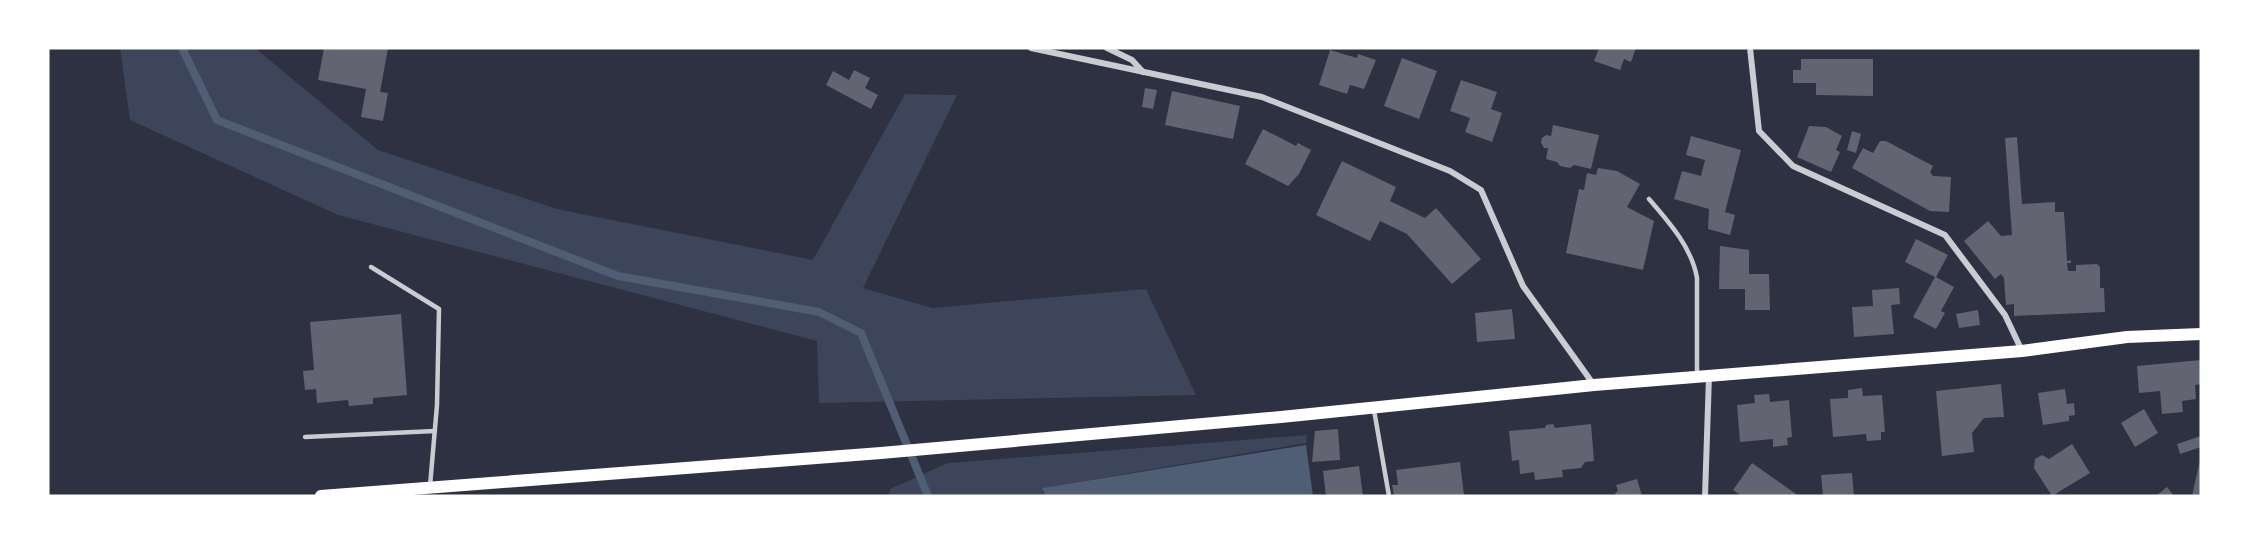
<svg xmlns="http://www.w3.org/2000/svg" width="2249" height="544" font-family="'Golos Text',sans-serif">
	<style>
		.green { fill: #3c4559 }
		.water { fill: #4f5d75 }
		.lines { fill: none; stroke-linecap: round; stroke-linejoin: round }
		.stream { stroke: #4f5d75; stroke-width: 8 }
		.building { fill: #626471 }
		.service { stroke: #caccd0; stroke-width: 4.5 }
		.minor { stroke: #caccd0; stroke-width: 6 }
		.secondary { stroke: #fff; stroke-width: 12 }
	</style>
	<rect width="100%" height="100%" fill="#2d3142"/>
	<g class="green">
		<polygon points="120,48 255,48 378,150 557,209 813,260 905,94 957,95 863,288 932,308 1146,289 1196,395 819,403 817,341 338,215 130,120"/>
		<polygon points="1307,435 1306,443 1043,488 1046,496 889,496 890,489 948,463"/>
	</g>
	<polygon class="water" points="1306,445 1313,496 1046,496 1042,488"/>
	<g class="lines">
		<polyline class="stream" points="182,48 217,120 618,276 819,312 861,333 928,496"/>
	</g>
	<g class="building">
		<polygon points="324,48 388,48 380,92 388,93 383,121 361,117 366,89 318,80"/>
		<polygon points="1599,48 1636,48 1631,62 1624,59 1620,70 1594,61"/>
		<polygon points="1330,50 1357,58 1358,54 1376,60 1364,89 1350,85 1347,94 1319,85"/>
		<polygon points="1402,58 1437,71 1419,119 1384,106"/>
		<polygon points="1801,59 1873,59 1873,96 1816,95 1816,83 1793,83 1793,70 1801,70"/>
		<polygon points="854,70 870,78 865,88 878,95 871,109 826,85 833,71 849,80"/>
		<polygon points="1461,80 1497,92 1491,109 1502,113 1492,142 1465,132 1470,118 1450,111"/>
		<polygon points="1145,88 1157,90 1153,109 1142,107"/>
		<polygon points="1172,91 1240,106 1233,139 1165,125"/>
		<polygon points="1553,125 1599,135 1591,169 1574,165 1570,168 1560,166 1557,162 1546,159 1548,148 1544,148 1541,143 1542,138 1546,135 1551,136"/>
		<polygon points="1809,126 1826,127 1842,136 1836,150 1840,152 1831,172 1797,157"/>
		<polygon points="1263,129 1296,146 1298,143 1311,150 1299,174 1288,186 1245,164"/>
		<polygon points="1852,131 1861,134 1856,153 1847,150"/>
		<polygon points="1691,136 1741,150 1725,212 1735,215 1730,235 1708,229 1709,209 1674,199 1682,171 1701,176 1705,160 1686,155"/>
		<polygon points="2017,137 2022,204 2055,202 2055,212 2064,212 2067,261 2071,260 2071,263 2067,263 2068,271 2076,271 2076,265 2097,264 2100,267 2100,288 2104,288 2105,312 2014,316 2014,304 2006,305 2004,278 2001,274 1995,279 1964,241 1988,221 2001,236 2012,235 2005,138"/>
		<polygon points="1880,141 1886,141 1933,166 1930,172 1933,176 1951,177 1949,212 1930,211 1852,168 1863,148 1873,153"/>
		<polygon points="1342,161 1396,187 1390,201 1425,218 1436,208 1481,259 1452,284 1407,234 1380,221 1370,241 1316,215"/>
		<polygon points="1598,168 1617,171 1640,184 1627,207 1654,221 1643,270 1566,253 1579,189 1584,190 1587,173 1596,175"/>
		<polygon points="1916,239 1948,255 1936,277 1954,287 1941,311 1945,313 1936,329 1913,317 1935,277 1905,262"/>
		<polygon points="1720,246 1749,250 1749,274 1769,274 1770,310 1745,310 1745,289 1719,289"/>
		<polygon points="1899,288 1900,304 1891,305 1894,334 1854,337 1852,307 1873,306 1872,290"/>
		<polygon points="1512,309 1515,339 1477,342 1475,313"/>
		<polygon points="1978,310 1980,325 1959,328 1956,314"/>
		<polygon points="401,314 407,395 373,398 373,404 349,406 348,400 317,403 316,389 305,390 303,371 314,370 310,322"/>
		<polygon points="2201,360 2201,384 2195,385 2196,399 2182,401 2183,412 2162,414 2160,391 2139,393 2137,366"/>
		<polygon points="2001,384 2004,417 1984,418 1972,433 1974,452 1942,456 1936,391"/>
		<polygon points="1862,388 1863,396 1882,395 1885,432 1881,432 1881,440 1867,441 1866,434 1833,437 1830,399 1848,398 1848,390"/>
		<polygon points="2065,389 2067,404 2074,403 2075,415 2069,416 2069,421 2043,425 2038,393"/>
		<polygon points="1769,394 1770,402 1789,400 1792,437 1787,438 1788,445 1773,447 1773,439 1740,442 1737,405 1755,403 1754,395"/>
		<polygon points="2144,409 2158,433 2135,447 2121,423"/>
		<polygon points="1553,424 1555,428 1591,424 1594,461 1585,462 1581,468 1562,470 1563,477 1535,480 1534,472 1520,474 1519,460 1512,461 1509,431 1545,428 1546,425"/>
		<polygon points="1338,429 1340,460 1312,462 1315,431"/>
		<polygon points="2201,436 2201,447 2180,454 2177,444"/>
		<polygon points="2072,444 2090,473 2052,496 2034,468 2035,459 2042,455 2049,459"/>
		<polygon points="2200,461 2201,496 2192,496 2198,469"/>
		<polygon points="1460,462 1464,495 1394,495 1392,485 1398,485 1396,470"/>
		<polygon points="1752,463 1799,496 1742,496 1733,490"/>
		<polygon points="1359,466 1363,496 1326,496 1323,471"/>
		<polygon points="1852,473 1854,496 1823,496 1821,475"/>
		<polygon points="1637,479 1642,496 1616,496 1615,493 1618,491 1616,485"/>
		<polygon points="2167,487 2174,496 2156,496"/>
	</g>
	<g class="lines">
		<g class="service">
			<path d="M1649 199C1669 222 1692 248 1697 278V377"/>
			<polyline points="371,267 439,309 437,405 430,486"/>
			<polyline points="1374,410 1389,496"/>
			<polyline points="305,437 435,431"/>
		</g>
		<g class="minor">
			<polyline points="1031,48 1262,97 1450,171 1481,190 1523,286 1594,385"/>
			<polyline points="1107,48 1132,60 1143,72"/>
			<polyline points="1750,48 1759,131 1793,166 1945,235 2005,315 2022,351"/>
			<polyline points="1705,496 1709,376"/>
		</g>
		<polyline class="secondary" points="321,496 881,453 1281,417 1594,385 2022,351 2127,337 2201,334"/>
	</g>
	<rect width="2249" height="544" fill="none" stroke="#ffffff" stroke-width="99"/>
</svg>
